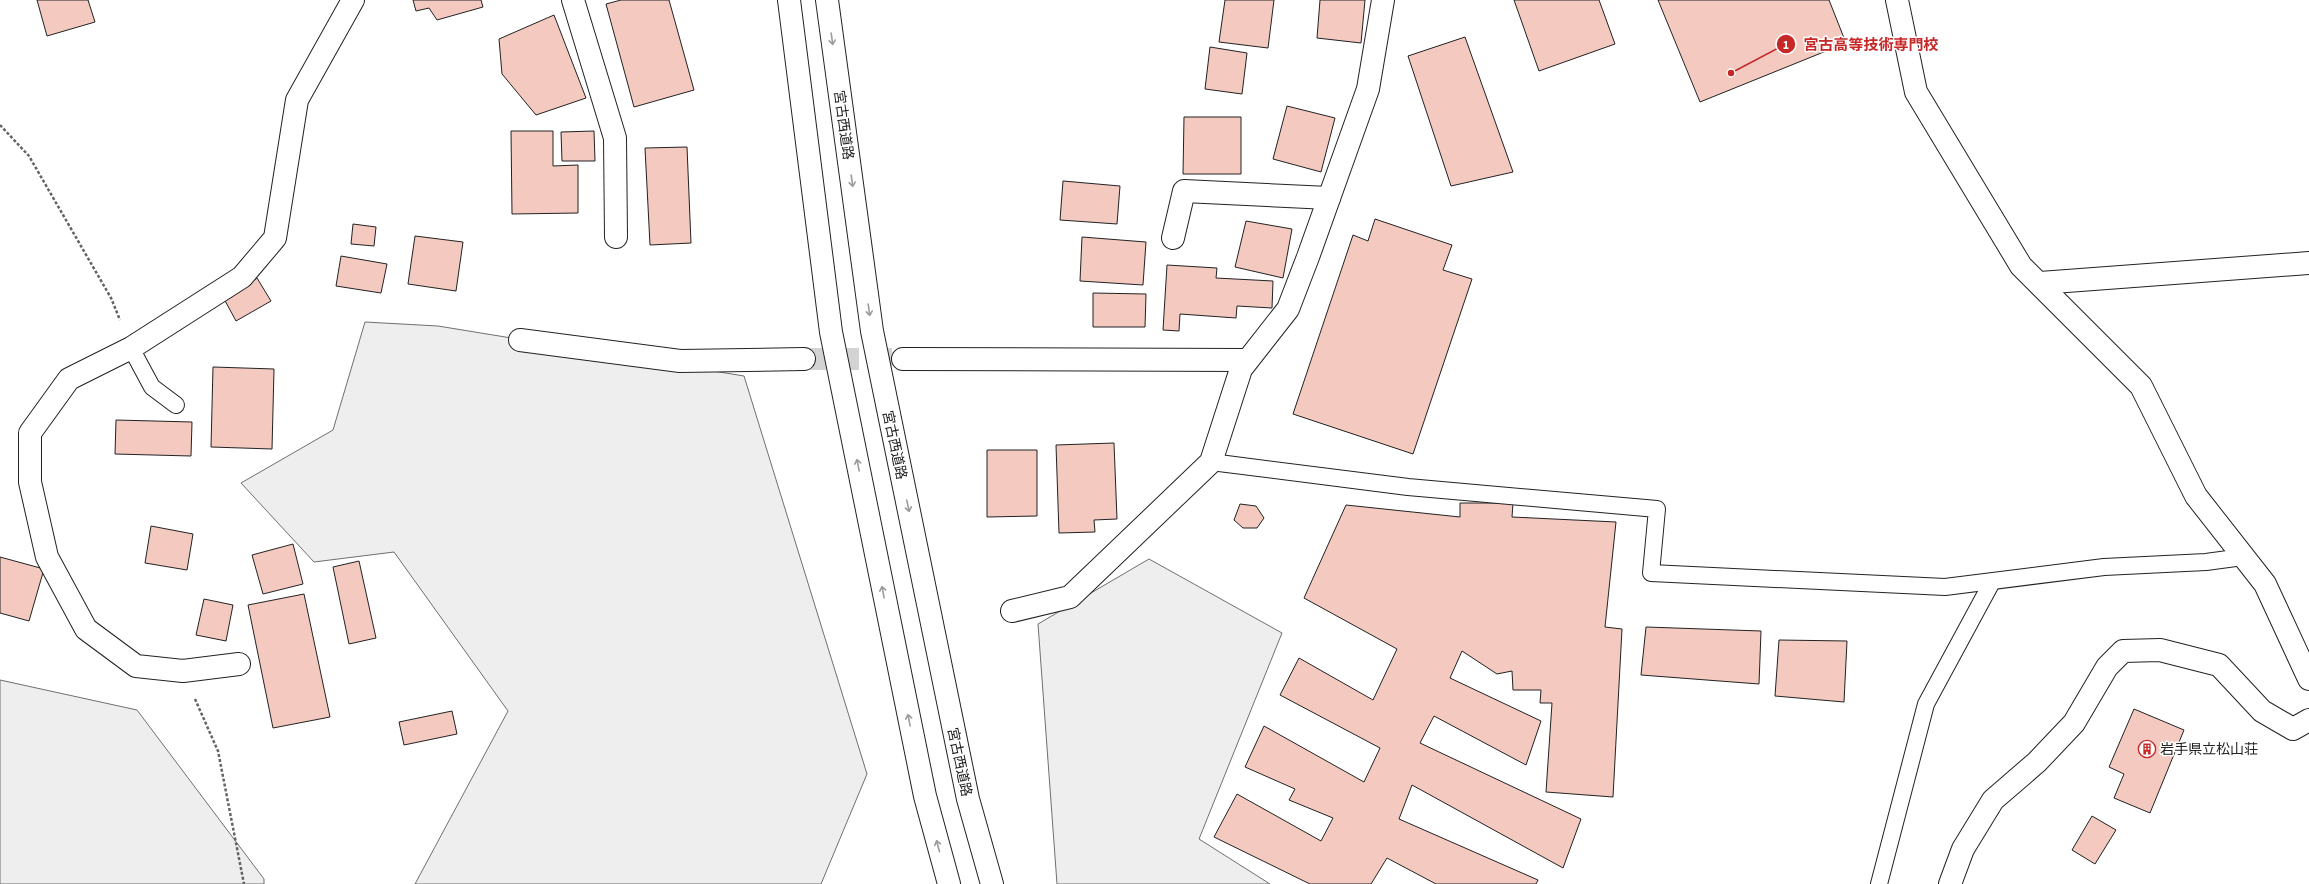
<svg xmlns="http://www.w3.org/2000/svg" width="2309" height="884" font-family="'Source Sans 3','Noto Sans JP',sans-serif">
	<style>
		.green { fill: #eee; stroke: #6f6f6f }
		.building { fill: #f3c9c0; stroke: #222 }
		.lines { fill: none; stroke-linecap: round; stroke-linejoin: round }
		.minor-tunnel { stroke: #d3d3d3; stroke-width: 22; stroke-dasharray: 22 11; stroke-linecap: butt }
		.service-casing { stroke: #222; stroke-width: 18 }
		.minor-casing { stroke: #222; stroke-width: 24 }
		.motorway-casing { stroke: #222; stroke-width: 24 }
		.path { stroke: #646464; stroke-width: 2.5; stroke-dasharray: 3 2; stroke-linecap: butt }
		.service { stroke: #fff; stroke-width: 16 }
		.minor { stroke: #fff; stroke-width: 22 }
		.motorway { stroke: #fff; stroke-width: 22 }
		.oneway { stroke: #9c9c9c }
		.labels { text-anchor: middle; stroke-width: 3; stroke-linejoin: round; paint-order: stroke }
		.street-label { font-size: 14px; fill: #222; stroke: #fff }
		.poi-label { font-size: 14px; fill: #222; stroke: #fff; text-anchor: start }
		.leader { fill: none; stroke: #c62828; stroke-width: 1.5 }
		.callout-dot { fill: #c62828; stroke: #fff; stroke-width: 1.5 }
		.mark-label { font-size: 12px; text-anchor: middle; font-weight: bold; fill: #fff }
		.callout-label { font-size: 15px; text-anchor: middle; font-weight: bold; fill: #c62828; stroke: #fff; stroke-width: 3; stroke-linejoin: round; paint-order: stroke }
	</style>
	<rect width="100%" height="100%" fill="#fff"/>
	<g class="green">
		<polygon points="365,322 438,326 744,376 867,774 821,884 415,884 508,711 394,552 314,562 241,483 333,430"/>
		<polygon points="1149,559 1282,633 1199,839 1270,884 1057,884 1038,624"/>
		<polygon points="0,680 137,710 264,879 264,884 0,884"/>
	</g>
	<g class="building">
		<polygon points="37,0 88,0 95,22 47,36"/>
		<polygon points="413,0 481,0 483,7 437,20 429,8 416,11"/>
		<polygon points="621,0 669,0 694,90 634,107 606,4"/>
		<polygon points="1225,0 1274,0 1268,48 1219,42"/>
		<polygon points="1320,0 1365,0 1361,43 1317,38"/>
		<polygon points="1514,0 1599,0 1615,44 1539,71"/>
		<polygon points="1658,0 1829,0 1846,43 1700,102"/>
		<polygon points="554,15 586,98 536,115 502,74 499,39"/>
		<polygon points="1465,37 1513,172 1451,186 1408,56"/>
		<polygon points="1210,47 1247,53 1242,94 1205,89"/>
		<polygon points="1287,106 1335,118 1321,172 1273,159"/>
		<polygon points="1184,117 1241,117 1241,174 1183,174"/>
		<polygon points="511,131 553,131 553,166 578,165 578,213 512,214"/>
		<polygon points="594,131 595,161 562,161 561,132"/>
		<polygon points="687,147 691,243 650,245 645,148"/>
		<polygon points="1063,181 1120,186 1117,224 1060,220"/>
		<polygon points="1375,219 1452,245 1443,270 1472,279 1413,454 1293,414 1353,235 1368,241"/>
		<polygon points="1246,221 1292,229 1283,278 1235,267"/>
		<polygon points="353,224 376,227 374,246 351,244"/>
		<polygon points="415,236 463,242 456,291 408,284"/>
		<polygon points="1082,237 1146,242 1143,285 1080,281"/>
		<polygon points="341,256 387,264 381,293 336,286"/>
		<polygon points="1167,265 1217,268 1216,278 1273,281 1272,308 1237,306 1236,318 1180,314 1179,331 1163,330"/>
		<polygon points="257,278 271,301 236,321 223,297"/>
		<polygon points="1093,293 1146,294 1145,327 1093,327"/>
		<polygon points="213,367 274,369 272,449 211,447"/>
		<polygon points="116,420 192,422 191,456 115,454"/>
		<polygon points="1114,443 1117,519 1094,520 1095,532 1059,533 1056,445"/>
		<polygon points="987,450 1037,450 1037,516 987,517"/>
		<polygon points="1460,503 1513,503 1512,517 1616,522 1605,627 1622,629 1613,797 1546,792 1552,703 1540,703 1541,690 1513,690 1512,671 1497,674 1462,651 1450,678 1541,721 1526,765 1434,716 1420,743 1581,819 1563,868 1412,785 1399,819 1538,880 1536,884 1436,884 1387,858 1371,884 1310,884 1214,837 1237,794 1321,841 1333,818 1289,800 1295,789 1245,767 1264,726 1364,782 1380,748 1280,695 1299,658 1373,700 1397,649 1304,598 1346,505 1460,517"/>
		<polygon points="1240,504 1256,506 1264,518 1257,528 1243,528 1234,520"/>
		<polygon points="151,526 193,534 187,570 145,563"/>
		<polygon points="293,544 303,584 263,594 252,555"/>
		<polygon points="0,557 44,569 29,621 0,613"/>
		<polygon points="359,561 376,638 349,644 333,567"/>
		<polygon points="304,594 330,717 273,728 248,605"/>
		<polygon points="204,599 233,605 226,641 196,635"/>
		<polygon points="1646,627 1761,631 1759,684 1641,675"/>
		<polygon points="1779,640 1847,641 1844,702 1775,696"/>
		<polygon points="2134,709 2184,730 2150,813 2114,798 2124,774 2109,767"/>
		<polygon points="452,711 457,734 404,745 399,722"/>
		<polygon points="2092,816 2116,830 2095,864 2072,850"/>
	</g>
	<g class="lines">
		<polyline class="minor-tunnel" points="804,359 903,359"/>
		<defs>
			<g id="service">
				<polyline points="131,348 152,387 176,405"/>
				<polyline points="1211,462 1408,487 1657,509 1651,573 1945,587 2104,567 2206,562 2243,557"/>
				<polyline points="1879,884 1926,704 1992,582"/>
			</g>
			<g id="minor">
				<polyline points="573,0 615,138 616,237"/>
				<polyline points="1897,0 1916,92 2021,266 2141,386 2196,496 2265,584 2309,679"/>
				<polyline points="1173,238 1184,191 1329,198"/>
				<polyline points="2040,283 2309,263"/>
				<polyline points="520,340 680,361 804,359"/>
				<polyline points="903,359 1246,360"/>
				<polyline points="1012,611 1070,597 1211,462 1241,369 1288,309 1308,257 1368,89 1383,0"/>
				<polyline points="239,664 183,671 136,666 86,629 47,557 30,482 30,433 69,379 131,348 242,277 275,238 297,100 353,0"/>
				<polyline points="1950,884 1963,849 1993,800 2037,762 2074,723 2107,667 2123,651 2160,650 2219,665 2262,711 2293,729 2309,720"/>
			</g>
			<g id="motorway">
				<polyline points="789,0 831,332 925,796 949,884"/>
				<polyline points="827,0 872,331 968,799 992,884"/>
			</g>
		</defs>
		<use href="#service" class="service-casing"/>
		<use href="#minor" class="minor-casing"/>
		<use href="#motorway" class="motorway-casing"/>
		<g class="path">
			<polyline points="0,125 29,156 111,298 120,320"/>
			<polyline points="195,699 218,751 244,884"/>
		</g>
		<use href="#service" class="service"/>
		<use href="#minor" class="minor"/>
		<use href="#motorway" class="motorway"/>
	</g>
	<defs><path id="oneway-shaft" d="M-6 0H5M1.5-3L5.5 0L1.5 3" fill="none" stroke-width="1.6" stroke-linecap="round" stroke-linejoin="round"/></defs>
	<g class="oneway">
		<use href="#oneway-shaft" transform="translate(832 39) rotate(82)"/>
		<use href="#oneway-shaft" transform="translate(852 181) rotate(82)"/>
		<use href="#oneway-shaft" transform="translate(869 310) rotate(82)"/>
		<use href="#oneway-shaft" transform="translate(858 465) rotate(-101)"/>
		<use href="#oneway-shaft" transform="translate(908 506) rotate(78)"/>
		<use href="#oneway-shaft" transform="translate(883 592) rotate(-101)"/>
		<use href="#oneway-shaft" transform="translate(909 720) rotate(-101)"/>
		<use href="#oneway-shaft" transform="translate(938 846) rotate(-105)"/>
	</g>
	<defs>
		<symbol id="building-ring" viewBox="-11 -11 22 22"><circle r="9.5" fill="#fff" stroke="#c62828" stroke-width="1.5"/><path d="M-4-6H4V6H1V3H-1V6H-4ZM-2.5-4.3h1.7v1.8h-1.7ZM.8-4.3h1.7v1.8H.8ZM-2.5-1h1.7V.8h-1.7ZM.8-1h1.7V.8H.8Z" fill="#c62828"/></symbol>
	</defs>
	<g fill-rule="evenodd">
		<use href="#building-ring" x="2137" y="739" width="20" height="20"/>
	</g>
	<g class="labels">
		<g class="street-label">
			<text transform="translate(844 125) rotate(82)" y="5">宮古西道路</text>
			<text transform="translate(895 445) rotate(78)" y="5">宮古西道路</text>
			<text transform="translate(960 762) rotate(78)" y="5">宮古西道路</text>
		</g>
		<g class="poi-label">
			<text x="2160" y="754">岩手県立松山荘</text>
		</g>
	</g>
	<path class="leader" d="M1731 73L1786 44"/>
	<g class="callout-dot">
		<circle cx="1731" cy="73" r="4"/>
		<circle cx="1786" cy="44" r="10"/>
	</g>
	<g class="mark-label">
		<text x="1786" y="49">1</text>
	</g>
	<g class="callout-label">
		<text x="1871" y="50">宮古高等技術専門校</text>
	</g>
</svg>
